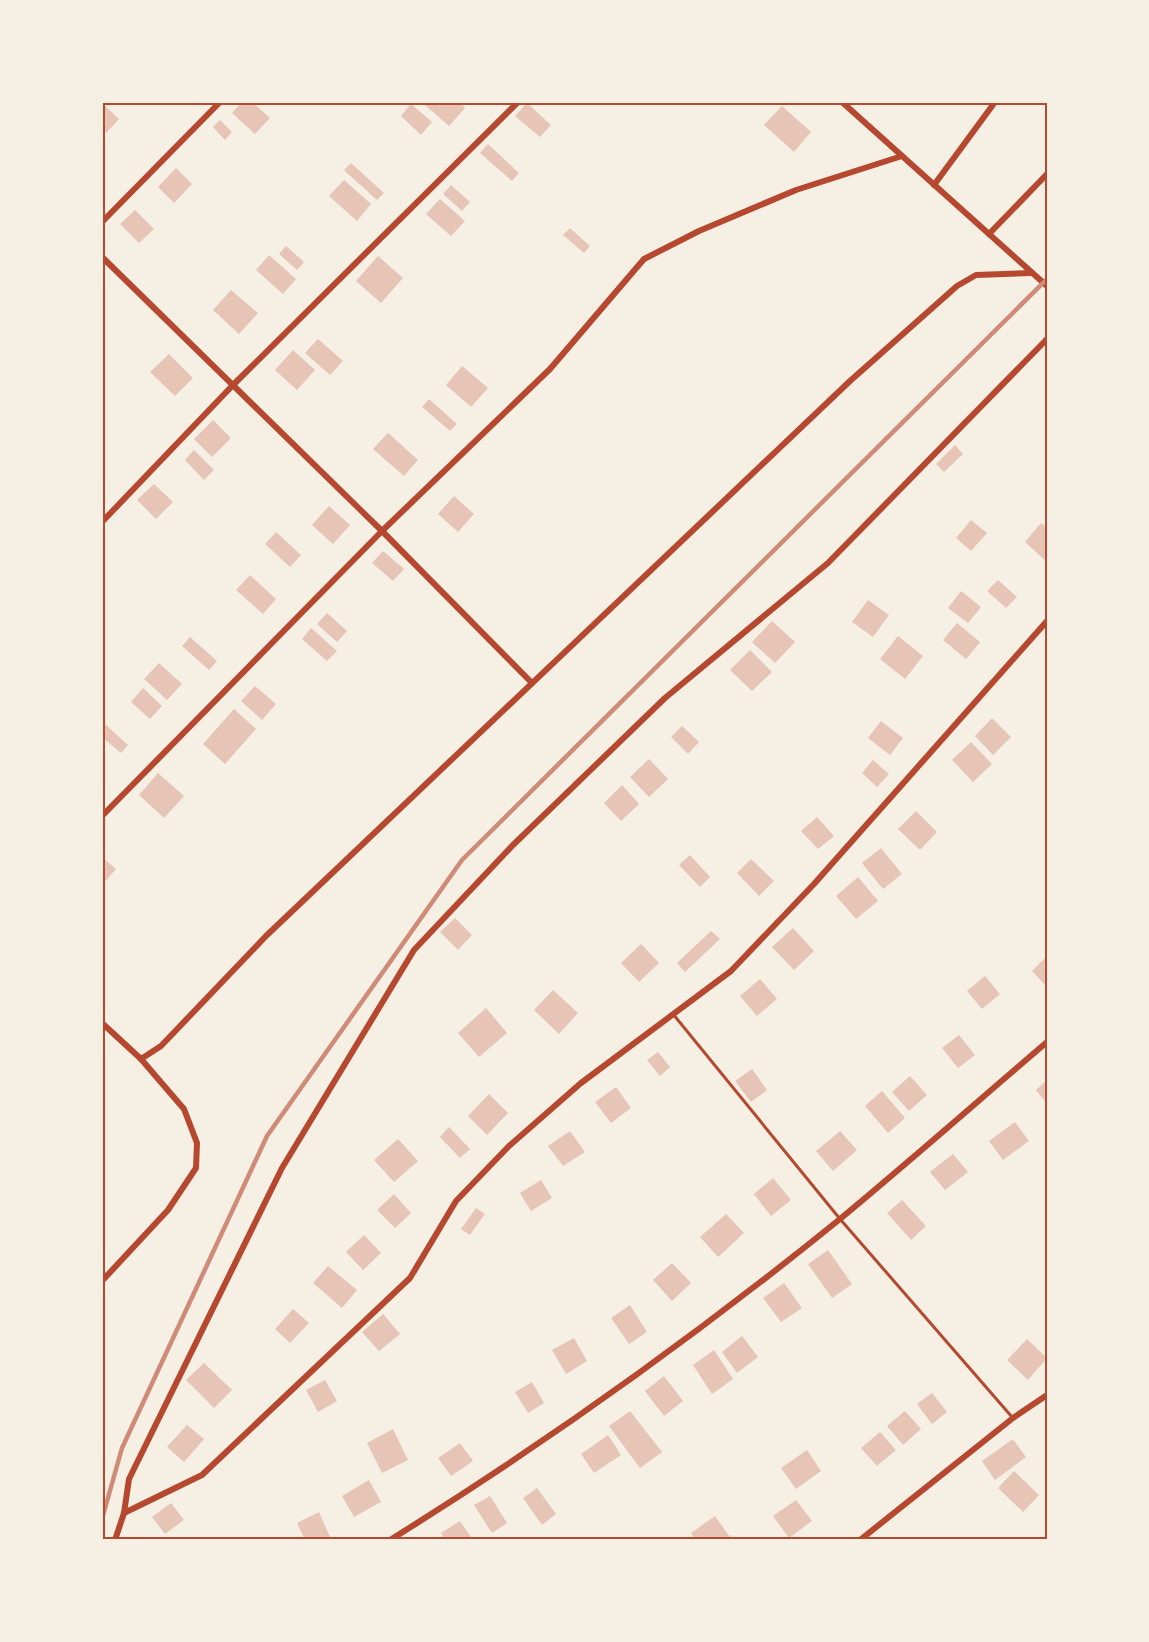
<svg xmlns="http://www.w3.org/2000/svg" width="1149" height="1642" font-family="Rubik,sans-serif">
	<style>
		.building { fill: #e6c5b7 }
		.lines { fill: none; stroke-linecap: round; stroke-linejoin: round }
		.service { stroke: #b5482f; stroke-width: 3 }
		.minor { stroke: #b5482f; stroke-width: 6 }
		.rail { stroke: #cf8b77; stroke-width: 4.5 }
		.neatline { fill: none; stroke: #b5482f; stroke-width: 2 }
	</style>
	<rect width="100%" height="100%" fill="#f6efe4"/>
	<g class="building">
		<polygon points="242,102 252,102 270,118 255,134 232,113"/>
		<polygon points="428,102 459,102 465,108 449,126 425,105"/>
		<polygon points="102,103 119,119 106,133 102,129"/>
		<polygon points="527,103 551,125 540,137 515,116"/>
		<polygon points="411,104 432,122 421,135 401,116"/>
		<polygon points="782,106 811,132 794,152 764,125"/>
		<polygon points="220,120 232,132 225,140 213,127"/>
		<polygon points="488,144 519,173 512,181 480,153"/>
		<polygon points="351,163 384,193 377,200 344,170"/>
		<polygon points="176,168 192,184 174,203 158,187"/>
		<polygon points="344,180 371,204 357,221 329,196"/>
		<polygon points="451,185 470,202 462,211 443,194"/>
		<polygon points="440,199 465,221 451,236 426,214"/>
		<polygon points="135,210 154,229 139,243 120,224"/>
		<polygon points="570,228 590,246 584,253 563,235"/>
		<polygon points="286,246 304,262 297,270 279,254"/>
		<polygon points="269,255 296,279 283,294 256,270"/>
		<polygon points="378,256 403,278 381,303 356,281"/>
		<polygon points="231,290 258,313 239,334 213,310"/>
		<polygon points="318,339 343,361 330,375 305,353"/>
		<polygon points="293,350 315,370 297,390 275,370"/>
		<polygon points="169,354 193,378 175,396 150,372"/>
		<polygon points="462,366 488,388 471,407 446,385"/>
		<polygon points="429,399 457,424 450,431 422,407"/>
		<polygon points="213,420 231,438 212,457 194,439"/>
		<polygon points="388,433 418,460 404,476 373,449"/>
		<polygon points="955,445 963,454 944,472 936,464"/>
		<polygon points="194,450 214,470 204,480 185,460"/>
		<polygon points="154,484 173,502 156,519 137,500"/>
		<polygon points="454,496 474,514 458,532 438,514"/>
		<polygon points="329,506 350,525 333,544 312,525"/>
		<polygon points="971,520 987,533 971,551 956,538"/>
		<polygon points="1041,523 1047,528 1047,562 1025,542"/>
		<polygon points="276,532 301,555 290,567 265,544"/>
		<polygon points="383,551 404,569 393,581 372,563"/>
		<polygon points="250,575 276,599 263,614 236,590"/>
		<polygon points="998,580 1017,597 1006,608 987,591"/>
		<polygon points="961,591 981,607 968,623 948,608"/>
		<polygon points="868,600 889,615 873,637 852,622"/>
		<polygon points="327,613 347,631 337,642 317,624"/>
		<polygon points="772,621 795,642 775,663 752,642"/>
		<polygon points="957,623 980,642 966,659 943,640"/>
		<polygon points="311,628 337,651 327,661 302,639"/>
		<polygon points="898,636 923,656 905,679 880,659"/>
		<polygon points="190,637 217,661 209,670 182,646"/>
		<polygon points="750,650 772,672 752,691 730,670"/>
		<polygon points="159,663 182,684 167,700 144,679"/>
		<polygon points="255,686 276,704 262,720 241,701"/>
		<polygon points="143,688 162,706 150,719 131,702"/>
		<polygon points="234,709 256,729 225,764 203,744"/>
		<polygon points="992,718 1011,737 993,755 975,736"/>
		<polygon points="881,721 903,738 890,755 868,738"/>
		<polygon points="105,724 128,745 121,753 102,737"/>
		<polygon points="682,726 699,742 688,754 671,737"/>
		<polygon points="971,742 992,764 973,782 952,760"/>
		<polygon points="649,759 668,779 649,797 630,777"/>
		<polygon points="873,760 889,774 877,787 862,773"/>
		<polygon points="158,773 184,796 164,818 139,795"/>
		<polygon points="622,785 639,804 621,821 604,803"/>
		<polygon points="916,811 937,832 920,850 898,829"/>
		<polygon points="817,817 834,836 818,849 801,831"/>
		<polygon points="881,848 902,874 883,889 862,863"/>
		<polygon points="690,855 710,877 700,887 679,865"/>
		<polygon points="102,857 116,869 102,885"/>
		<polygon points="751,859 774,881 759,896 737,873"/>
		<polygon points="858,877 878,901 856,919 836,896"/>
		<polygon points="455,918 472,935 458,950 440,932"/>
		<polygon points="793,928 814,951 794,970 772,947"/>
		<polygon points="711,931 720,939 685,972 677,963"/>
		<polygon points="641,944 659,963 639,982 621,963"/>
		<polygon points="1047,956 1047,987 1032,971"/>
		<polygon points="985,976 1000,994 982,1009 967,991"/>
		<polygon points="760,979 777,999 757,1016 740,996"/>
		<polygon points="553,990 578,1013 559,1034 534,1010"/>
		<polygon points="486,1008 507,1033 479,1057 458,1033"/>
		<polygon points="959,1035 975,1055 958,1068 942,1048"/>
		<polygon points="658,1052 670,1067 660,1076 647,1060"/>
		<polygon points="752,1069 767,1090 751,1102 735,1081"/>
		<polygon points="910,1076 927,1095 909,1111 892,1092"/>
		<polygon points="1047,1080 1047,1104 1036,1090"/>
		<polygon points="616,1087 631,1108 611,1123 595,1102"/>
		<polygon points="882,1091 905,1118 888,1133 865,1106"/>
		<polygon points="489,1094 508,1113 487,1135 468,1116"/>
		<polygon points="1015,1122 1029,1141 1003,1160 989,1141"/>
		<polygon points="449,1127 470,1149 460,1158 440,1137"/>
		<polygon points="570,1131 585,1152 563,1166 548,1146"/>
		<polygon points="840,1131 857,1150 833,1171 816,1151"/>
		<polygon points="398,1139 418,1161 394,1182 374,1160"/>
		<polygon points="953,1154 968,1172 945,1190 930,1172"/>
		<polygon points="773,1178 791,1200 771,1216 754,1194"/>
		<polygon points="541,1180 552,1198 531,1211 520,1193"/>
		<polygon points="394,1194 411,1213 395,1228 377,1210"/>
		<polygon points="902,1200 926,1226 911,1240 887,1213"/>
		<polygon points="476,1208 485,1214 470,1235 461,1229"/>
		<polygon points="726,1214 744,1233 718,1257 700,1237"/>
		<polygon points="364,1235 381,1253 363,1270 346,1252"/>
		<polygon points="828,1250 852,1284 832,1298 808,1264"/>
		<polygon points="672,1263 691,1283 672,1301 653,1280"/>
		<polygon points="328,1266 357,1290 342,1308 313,1283"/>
		<polygon points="784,1283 802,1308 781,1322 763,1298"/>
		<polygon points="630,1305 647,1332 629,1344 611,1318"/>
		<polygon points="293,1309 309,1323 290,1343 275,1329"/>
		<polygon points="383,1314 400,1334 379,1351 362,1332"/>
		<polygon points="742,1336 758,1357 737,1373 722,1352"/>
		<polygon points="574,1338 587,1361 566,1374 552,1350"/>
		<polygon points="1027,1339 1047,1358 1028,1380 1007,1360"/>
		<polygon points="714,1350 733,1379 712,1394 693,1365"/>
		<polygon points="204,1363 232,1390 214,1408 186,1380"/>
		<polygon points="664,1376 683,1401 664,1416 645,1391"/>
		<polygon points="325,1380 337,1401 318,1412 306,1390"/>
		<polygon points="532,1382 544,1403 528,1413 515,1392"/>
		<polygon points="932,1393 947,1412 932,1424 917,1404"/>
		<polygon points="630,1411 662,1452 640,1468 609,1426"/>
		<polygon points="905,1411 921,1429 903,1445 887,1426"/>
		<polygon points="187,1425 204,1439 184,1462 167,1447"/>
		<polygon points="393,1429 408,1460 382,1473 367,1443"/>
		<polygon points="880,1432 896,1450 877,1466 861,1448"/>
		<polygon points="608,1435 621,1455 594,1473 581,1454"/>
		<polygon points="1013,1439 1026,1457 995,1480 982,1461"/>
		<polygon points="460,1443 473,1461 451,1476 438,1458"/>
		<polygon points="807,1450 821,1471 796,1489 781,1468"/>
		<polygon points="1014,1471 1039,1495 1023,1512 998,1488"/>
		<polygon points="369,1480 381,1502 354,1517 342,1496"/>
		<polygon points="537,1488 556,1514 542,1525 523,1498"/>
		<polygon points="490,1496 507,1523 492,1533 474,1505"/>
		<polygon points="796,1500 812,1521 789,1538 773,1516"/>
		<polygon points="171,1503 184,1520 165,1534 152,1517"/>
		<polygon points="319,1512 330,1537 323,1540 305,1540 297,1523"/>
		<polygon points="715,1516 732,1540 696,1540 691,1533"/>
		<polygon points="460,1521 473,1540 445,1540 441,1533"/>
	</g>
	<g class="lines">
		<polyline class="service" points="673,1014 840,1219 1012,1417"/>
		<g class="minor">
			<polyline points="842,102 1047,286"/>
			<polyline points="934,185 995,102"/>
			<polyline points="102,222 220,102"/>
			<polyline points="989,234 1047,174"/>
			<polyline points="102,257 382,531 532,683"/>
			<polyline points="102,522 233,385 518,102"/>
			<polyline points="102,816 382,531 550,369 644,259 699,231 796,190 902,156"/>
			<polyline points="102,1023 141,1059"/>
			<polyline points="102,1281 168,1210 196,1168 197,1143 184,1109 141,1059 161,1046 266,936 850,381 957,286 976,275 1032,273"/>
			<polyline points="124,1513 202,1475 410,1278 456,1201 509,1146 581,1083 731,971 814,884 1047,621"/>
			<polyline points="115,1540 124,1513 129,1479 282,1168 414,950 513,845 665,698 828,563 1047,339"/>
			<path d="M390 1540C546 1443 697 1335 840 1219 910 1161 978 1101 1047 1042"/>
			<polyline points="860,1540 1013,1418 1047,1395"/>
		</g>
		<polyline class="rail" points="102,1519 122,1448 267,1136 462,860 1047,279"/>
	</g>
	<rect width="1149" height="1642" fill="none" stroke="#f6efe4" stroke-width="207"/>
	<rect x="104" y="104" width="942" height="1434" class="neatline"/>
</svg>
